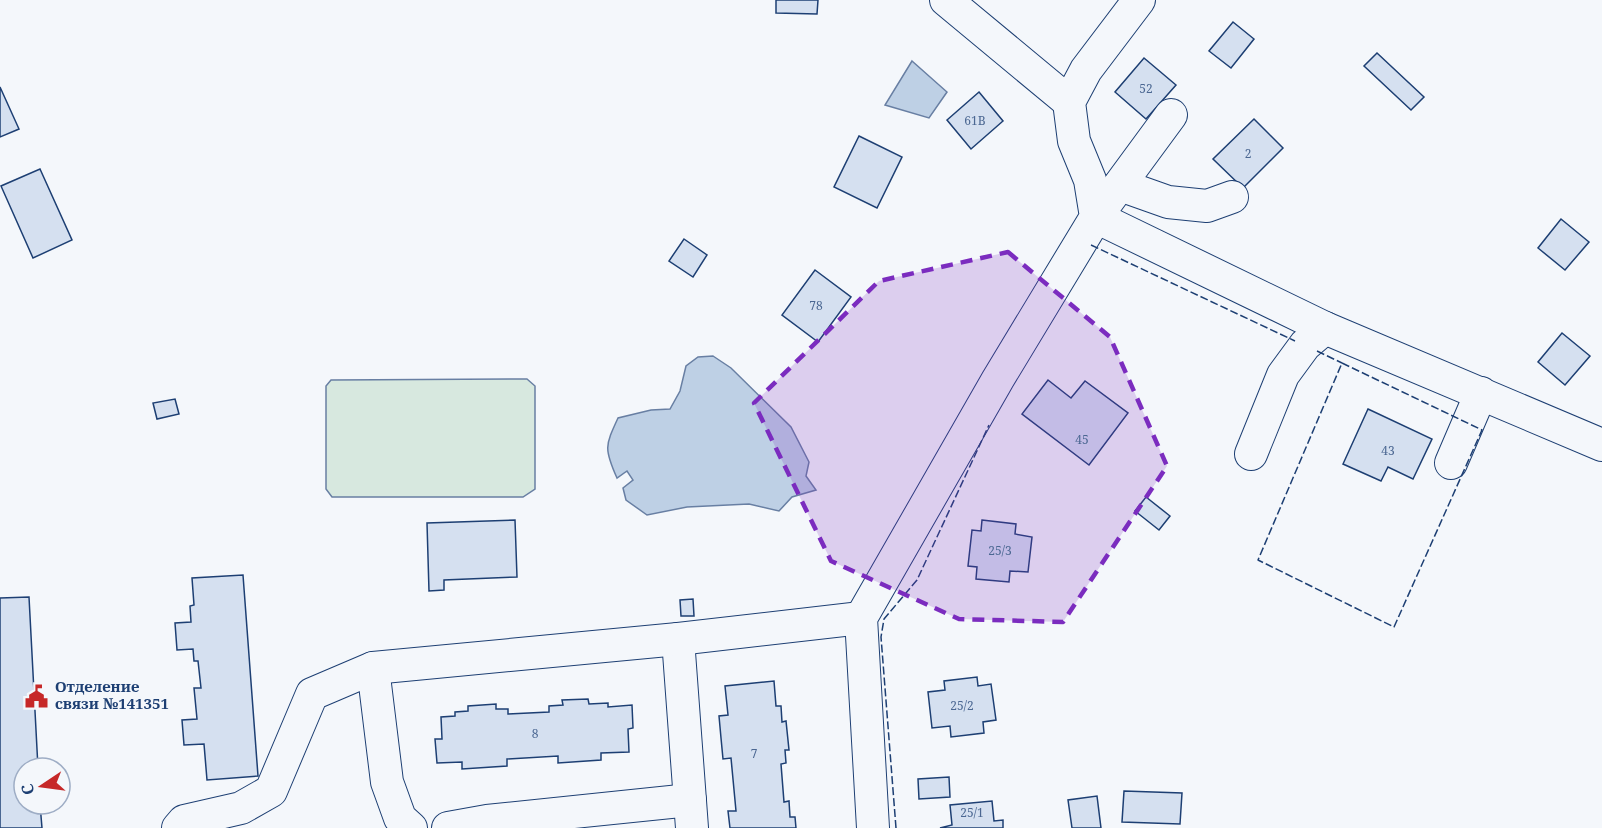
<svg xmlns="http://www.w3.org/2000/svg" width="1602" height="828" font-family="'Noto Serif',serif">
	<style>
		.green { fill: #d7e8df; stroke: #687fa3; stroke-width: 1.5 }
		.water { fill: #bed0e5; stroke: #687fa3; stroke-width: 1.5 }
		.building { fill: #d5e0f0; stroke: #1d3f73; stroke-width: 1.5 }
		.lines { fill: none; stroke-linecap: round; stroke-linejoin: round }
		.minor-casing { stroke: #1d3f73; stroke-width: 34 }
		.minor { stroke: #f4f7fb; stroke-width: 32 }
		.fence { stroke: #1d3f73; stroke-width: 1.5; stroke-dasharray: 8 3; stroke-linecap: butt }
		.marked { fill: #7b2cbf; fill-opacity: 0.2; stroke: #7b2cbf; stroke-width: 4.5; stroke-dasharray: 12 8; stroke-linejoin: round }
		.labels { text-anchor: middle; stroke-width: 4.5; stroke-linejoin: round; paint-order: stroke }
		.number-label { font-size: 12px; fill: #4b6792 }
		.poi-label { font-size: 15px; font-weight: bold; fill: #1d3f73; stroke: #f4f7fb; text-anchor: start }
	</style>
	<rect width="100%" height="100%" fill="#f4f7fb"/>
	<polygon class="green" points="527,379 535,386 535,489 523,497 332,497 326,489 326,386 331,380"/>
	<g class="water">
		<polygon points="912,61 947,92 929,118 885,105"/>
		<path d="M713 356 731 368 791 427 809 462 806 476 816 490 792 497 779 511 749 504 687 507 647 515 626 500 623 488 633 480 627 471 617 478C604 449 605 446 618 418L651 410 670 409 680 391 686 366 698 357Z"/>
	</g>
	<g class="building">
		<polygon points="776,0 818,0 817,14 776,13"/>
		<polygon points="1233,22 1254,39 1231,68 1209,51"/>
		<polygon points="1377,53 1424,97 1411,110 1364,66"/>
		<polygon points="1144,58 1176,85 1146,119 1115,92"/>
		<polygon points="0,87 19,129 0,137"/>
		<polygon points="979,92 1003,121 971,149 947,120"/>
		<polygon points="1254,119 1283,148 1243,188 1213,159"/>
		<polygon points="859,136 902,157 877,208 834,187"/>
		<polygon points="40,169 72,240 33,258 1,186"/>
		<polygon points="1561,219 1589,242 1565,270 1538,248"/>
		<polygon points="684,239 707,255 693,277 669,261"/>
		<polygon points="815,270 851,297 818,342 782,315"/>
		<polygon points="1562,333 1590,356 1565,385 1538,362"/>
		<polygon points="1048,380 1071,398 1085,381 1128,413 1089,465 1022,414"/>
		<polygon points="175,399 179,414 157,419 153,403"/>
		<polygon points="1368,409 1432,439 1413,479 1388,467 1381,481 1343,464"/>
		<polygon points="1146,497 1170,516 1159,530 1135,511"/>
		<polygon points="515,520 517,577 444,580 444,590 429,591 427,523"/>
		<polygon points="982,520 1016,524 1015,534 1032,537 1028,572 1010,571 1009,582 976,579 977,567 968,566 972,530 981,531"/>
		<polygon points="243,575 258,776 207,780 204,744 184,745 182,720 197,719 194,688 201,688 198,661 194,661 193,649 177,650 175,623 191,622 190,606 194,605 192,578"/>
		<polygon points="29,597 38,768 24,768 24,804 40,804 42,828 0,828 0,598"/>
		<polygon points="693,599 694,616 681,616 680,600"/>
		<polygon points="977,677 978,686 991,684 996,720 983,722 984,733 951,737 950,726 932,728 928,692 945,690 944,681"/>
		<polygon points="774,681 776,706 781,706 782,722 786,721 789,750 785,750 786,763 781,764 784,802 789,801 790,817 795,817 796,828 730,828 728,811 736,811 731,758 723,759 721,738 719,716 728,715 725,686"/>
		<polygon points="588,699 589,704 608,703 608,707 632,705 633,728 628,729 629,752 601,753 601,760 558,763 558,756 507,759 507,766 462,769 462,762 437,763 435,739 442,739 441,717 455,716 455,712 468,711 468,706 496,704 496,709 508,709 508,714 549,712 549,706 563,705 562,700"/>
		<polygon points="949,777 950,797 919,799 918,779"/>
		<polygon points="1124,791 1182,793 1180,824 1122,822"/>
		<polygon points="1097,796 1101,828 1072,828 1068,800"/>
		<polygon points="992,801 994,821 1003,820 1003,828 940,828 952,825 950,805"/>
	</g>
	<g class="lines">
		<defs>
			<g id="minor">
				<polyline points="946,0 1069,102"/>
				<polyline points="1171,115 1096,217 1325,328 1602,445"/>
				<polyline points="1120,185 1168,202 1207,206 1232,197"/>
				<polyline points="1251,454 1283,375 1305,345 1325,328"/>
				<polyline points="1451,463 1481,393"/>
				<polyline points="678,639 692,828"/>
				<polyline points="373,668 387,782 400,818 411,828"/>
				<polyline points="178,828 184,821 241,808 271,791 312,694 373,668 678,639 861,618"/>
				<polyline points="448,828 487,821 690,800"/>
				<polyline points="873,828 861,618 998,379 1096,217 1090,180 1074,141 1069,102 1086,70 1139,0"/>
			</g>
		</defs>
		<use href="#minor" class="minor-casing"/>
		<use href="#minor" class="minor"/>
		<g class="fence">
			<polyline points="1091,245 1295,341"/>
			<polyline points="1317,351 1342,363"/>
			<polygon points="1342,363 1482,430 1394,627 1258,560"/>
			<polyline points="896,828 881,637 884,619 917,580 989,425"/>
		</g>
	</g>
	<path class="marked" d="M1008 252 1110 337 1167 466 1063 622 959 619 831 561 754 403 879 281Z"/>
	<defs>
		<symbol id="civic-bare" viewBox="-9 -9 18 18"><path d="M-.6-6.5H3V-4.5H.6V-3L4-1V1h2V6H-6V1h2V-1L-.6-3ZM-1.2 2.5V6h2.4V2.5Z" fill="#c62828" stroke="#f4f7fb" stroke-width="2.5" paint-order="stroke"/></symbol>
	</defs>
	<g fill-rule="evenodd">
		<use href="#civic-bare" x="20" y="680" width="33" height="33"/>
	</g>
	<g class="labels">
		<g class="number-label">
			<text x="1146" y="93">52</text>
			<text x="975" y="125">61В</text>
			<text x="1248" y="158">2</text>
			<text x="816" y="310">78</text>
			<text x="1082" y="444">45</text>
			<text x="1388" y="455">43</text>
			<text x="1000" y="555">25/3</text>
			<text x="962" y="710">25/2</text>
			<text x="535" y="738">8</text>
			<text x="754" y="758">7</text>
			<text x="972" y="817">25/1</text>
		</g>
		<g class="poi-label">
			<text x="55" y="692">Отделение<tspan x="55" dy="17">связи №141351</tspan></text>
		</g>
	</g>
	<g transform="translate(42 786) rotate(257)"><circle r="28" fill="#f4f7fb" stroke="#9eadc5" stroke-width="1.5"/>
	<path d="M0-4.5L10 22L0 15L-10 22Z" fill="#c62828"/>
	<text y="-9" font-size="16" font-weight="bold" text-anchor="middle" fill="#1d3f73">С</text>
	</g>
</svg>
